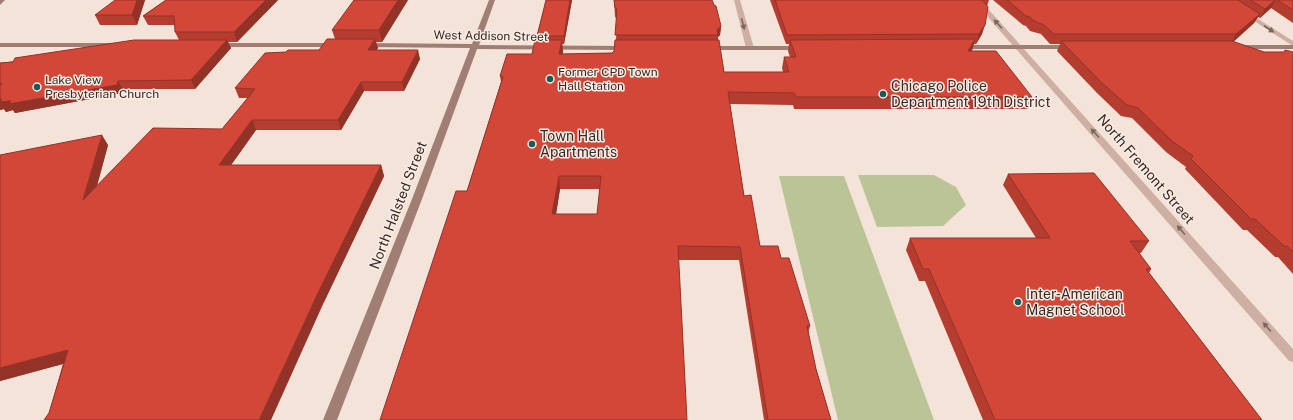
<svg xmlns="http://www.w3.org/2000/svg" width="1293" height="420" font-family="'Public Sans',sans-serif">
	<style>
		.green { fill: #bbc497 }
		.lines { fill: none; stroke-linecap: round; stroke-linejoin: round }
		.street { fill: #cdb0a3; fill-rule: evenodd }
		.secondary { fill: #a07e74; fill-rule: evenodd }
		.wall { fill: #b53d30; fill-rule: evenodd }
		.shaded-wall { fill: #933227 }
		.building { fill: #d24738; stroke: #933227; fill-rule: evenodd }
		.oneway { fill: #7a665e }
		.poi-dot { fill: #175c57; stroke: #fbede4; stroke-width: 1.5 }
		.labels { text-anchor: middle; stroke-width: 3; stroke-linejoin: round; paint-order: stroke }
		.far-street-label { font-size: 12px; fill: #372926; stroke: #fbede4 }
		.far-poi-label { font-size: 12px; fill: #372926; stroke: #fbede4; text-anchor: start }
		.poi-label { font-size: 14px; fill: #372926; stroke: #fbede4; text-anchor: start }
		.street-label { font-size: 14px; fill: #372926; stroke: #fbede4 }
	</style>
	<rect width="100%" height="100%" fill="#f4e3d8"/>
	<g class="green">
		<polygon points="934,175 956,187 966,205 943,226 877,227 858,175"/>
		<polygon points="779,176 844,176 934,420 838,420"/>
	</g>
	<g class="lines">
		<g class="street">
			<polygon points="734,0 740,0 754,48 753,50 747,50 746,48"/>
			<polygon points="973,0 980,0 1293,349 1293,362 1289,361"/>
			<polygon points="1221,0 1228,0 1293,41 1293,46"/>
		</g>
		<g class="secondary">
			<polygon points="0,0 5,0 0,5"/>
			<polygon points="489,0 495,0 479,45 627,46 631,48 627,50 477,49 422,199 337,420 323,420 412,199 470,48 363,47 359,45 363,43 472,44"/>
			<polygon points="0,43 117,43 121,45 117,47 0,47"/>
			<polygon points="212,43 335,43 339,45 335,47 212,47"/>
			<polygon points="956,45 1071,45 1075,47 1071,49 959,49 955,47"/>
			<polygon points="1232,45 1293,45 1293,49 1235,49 1231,47"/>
			<polygon points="704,46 801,46 805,48 801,50 704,50"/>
		</g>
	</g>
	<g class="wall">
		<polygon points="145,0 137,25 100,25 95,15"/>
		<polygon points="166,0 278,0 237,42 228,42 231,48 195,89 123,89 122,93 15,113 13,110 6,112 4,109 0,110 0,63 179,40 175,32 175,25 148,25 143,16"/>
		<polygon points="408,0 382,42 376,42 378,48 376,50 420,59 404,91 364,91 341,130 256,130 231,165 381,165 384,176 324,302 49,413 63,364 0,381 0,155 108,145 97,186 222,129 248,98 239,98 235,88 319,50 335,39 332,30"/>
		<path d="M546 0H572L564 44H562L563 54 612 53 614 51 616 40 617 18 615 17 614 0H702L721 26 720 35 718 37V40L724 72H783L782 68 784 57H790L788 51 789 44H786L770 0H989L987 6 982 34 976 44H974L971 51 1032 97 1028 109H794L793 105 730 104 744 196 760 246 781 258 810 326 808 333 816 369 831 420H764L739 260H678L467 191 501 82 500 76 532 54 538 40 537 36ZM560 189H600L597 214H556Z"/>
		<polygon points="993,0 1293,0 1293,23 1271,8 1260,18 1258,17 1254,23 1233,42 1264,52 1293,52 1293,274 1278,257 1275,257 1247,230 1243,230 1185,169 1186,167 1166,152 1132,118 1121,116 1097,93 1057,51 1060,44 1050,44 1041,34 1030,31 1026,26 1023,25"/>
		<polygon points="1008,174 1149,241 1141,253 1139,253 1151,269 1149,273 1262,420 983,420 925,281 919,281 906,250 910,238 1036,238 1003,185"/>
	</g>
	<g class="shaded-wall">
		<polygon points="137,0 145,0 137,25 132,15"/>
		<polygon points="266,0 278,0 237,42 234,32"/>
		<polygon points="398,0 408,0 382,42 379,30"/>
		<polygon points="570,0 572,0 564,44 564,36"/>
		<polygon points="1276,0 1271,8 1260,18 1265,9"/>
		<polygon points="1260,14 1254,23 1231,44 1236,34"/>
		<polygon points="985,25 982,34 976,44 979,34"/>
		<polygon points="721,26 720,35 718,37 717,30"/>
		<polygon points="375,39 378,48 371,60 368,50"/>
		<polygon points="975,39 972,51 964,63 968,51"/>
		<polygon points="227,40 231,48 195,89 191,80"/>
		<polygon points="562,40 563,51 560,65 559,54"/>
		<polygon points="418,50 420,59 404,91 402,82"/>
		<polygon points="118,81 123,89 122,93 15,113 13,110 6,112 4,109 0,110 0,100"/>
		<polygon points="361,82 364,91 341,130 338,120"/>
		<polygon points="252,120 256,130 224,175 219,165"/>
		<polygon points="102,135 108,145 90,211 83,200"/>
		<polygon points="381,165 384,176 324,302 271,420 259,420 319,291"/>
		<polygon points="559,176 560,189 554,227 552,214"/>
		<polygon points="68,350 77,360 0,381 0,368"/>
	</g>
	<g class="building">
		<polygon points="115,0 137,0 132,15 95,15"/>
		<polygon points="166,0 266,0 234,32 175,32 174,16 143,16"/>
		<polygon points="354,0 398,0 379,30 332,30"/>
		<polygon points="546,0 570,0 564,36 537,36"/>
		<polygon points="614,0 712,0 714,5 716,6 721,26 717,30 718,35 615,35 617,9 615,8"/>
		<polygon points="775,0 982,0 988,7 985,25 979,34 787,35"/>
		<polygon points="1007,0 1238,0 1260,14 1236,34 1054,34 1044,25 1034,21 1030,17 1026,16"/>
		<polygon points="1250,0 1275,0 1265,9"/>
		<polygon points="1277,0 1293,0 1293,10"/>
		<polygon points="327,39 375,39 368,50 418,50 402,82 361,82 338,120 252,120 219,165 381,165 319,291 259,420 44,420 49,413 68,350 0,368 0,155 102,135 83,200 153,128 222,129 255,89 235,88 265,53 286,52 288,50 319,50"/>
		<path d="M975 39 968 51H996L1032 97H796L794 93 728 92 744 196 751 195 760 246H778L781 258H789L810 326H807L816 369 831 420H768L740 247 678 246 687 420H380L456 191H467L503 77 500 76 507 54H532L535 40H562L559 54 612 53 614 51 615 40H719L724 72H789L784 57H796L790 40ZM559 176H601L597 214H552Z"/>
		<polygon points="134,40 227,40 191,80 118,81 117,85 9,104 11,101 0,102 2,99 0,100 0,86 2,83 0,84 0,63 13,62 15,58"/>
		<polygon points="1061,41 1232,41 1264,52 1284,52 1285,50 1293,52 1293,252 1287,246 1284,246 1255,219 1251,219 1191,159 1193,156 1172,141 1138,108 1127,105 1102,83"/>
		<polygon points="1094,173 1149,241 1130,241 1151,269 1146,269 1262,420 995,420 929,269 923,269 910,238 1050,238 1008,174"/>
	</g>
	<defs><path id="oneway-solid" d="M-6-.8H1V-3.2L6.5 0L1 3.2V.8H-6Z"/></defs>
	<g class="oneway">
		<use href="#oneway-solid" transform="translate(743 24) rotate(76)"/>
		<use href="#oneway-solid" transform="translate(998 24) rotate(-132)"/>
		<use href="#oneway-solid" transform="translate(1269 29) rotate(33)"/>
		<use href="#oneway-solid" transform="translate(1095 133) rotate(-132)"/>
		<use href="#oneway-solid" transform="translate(1181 230) rotate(-131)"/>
		<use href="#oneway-solid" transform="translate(1267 327) rotate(-131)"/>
	</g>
	<g class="poi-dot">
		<circle cx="550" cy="79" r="4"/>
		<circle cx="37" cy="87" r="4"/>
		<circle cx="883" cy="94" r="4"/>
		<circle cx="532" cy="144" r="4"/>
		<circle cx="1018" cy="302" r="4"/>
	</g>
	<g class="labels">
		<g class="far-street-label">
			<text transform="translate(491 36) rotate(1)" y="4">West Addison Street</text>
		</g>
		<g class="far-poi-label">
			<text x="558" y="76">Former CPD Town<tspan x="558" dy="14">Hall Station</tspan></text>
			<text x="45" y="84">Lake View<tspan x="45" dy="14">Presbyterian Church</tspan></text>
		</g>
		<g class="poi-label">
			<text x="891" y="91">Chicago Police<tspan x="891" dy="16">Department 19th District</tspan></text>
			<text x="540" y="141">Town Hall<tspan x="540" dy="16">Apartments</tspan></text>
			<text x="1026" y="299">Inter-American<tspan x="1026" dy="16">Magnet School</tspan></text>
		</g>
		<g class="street-label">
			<text transform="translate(1146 169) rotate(49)" y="5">North Fremont Street</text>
			<text transform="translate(398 205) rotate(-69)" y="5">North Halsted Street</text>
		</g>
	</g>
</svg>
